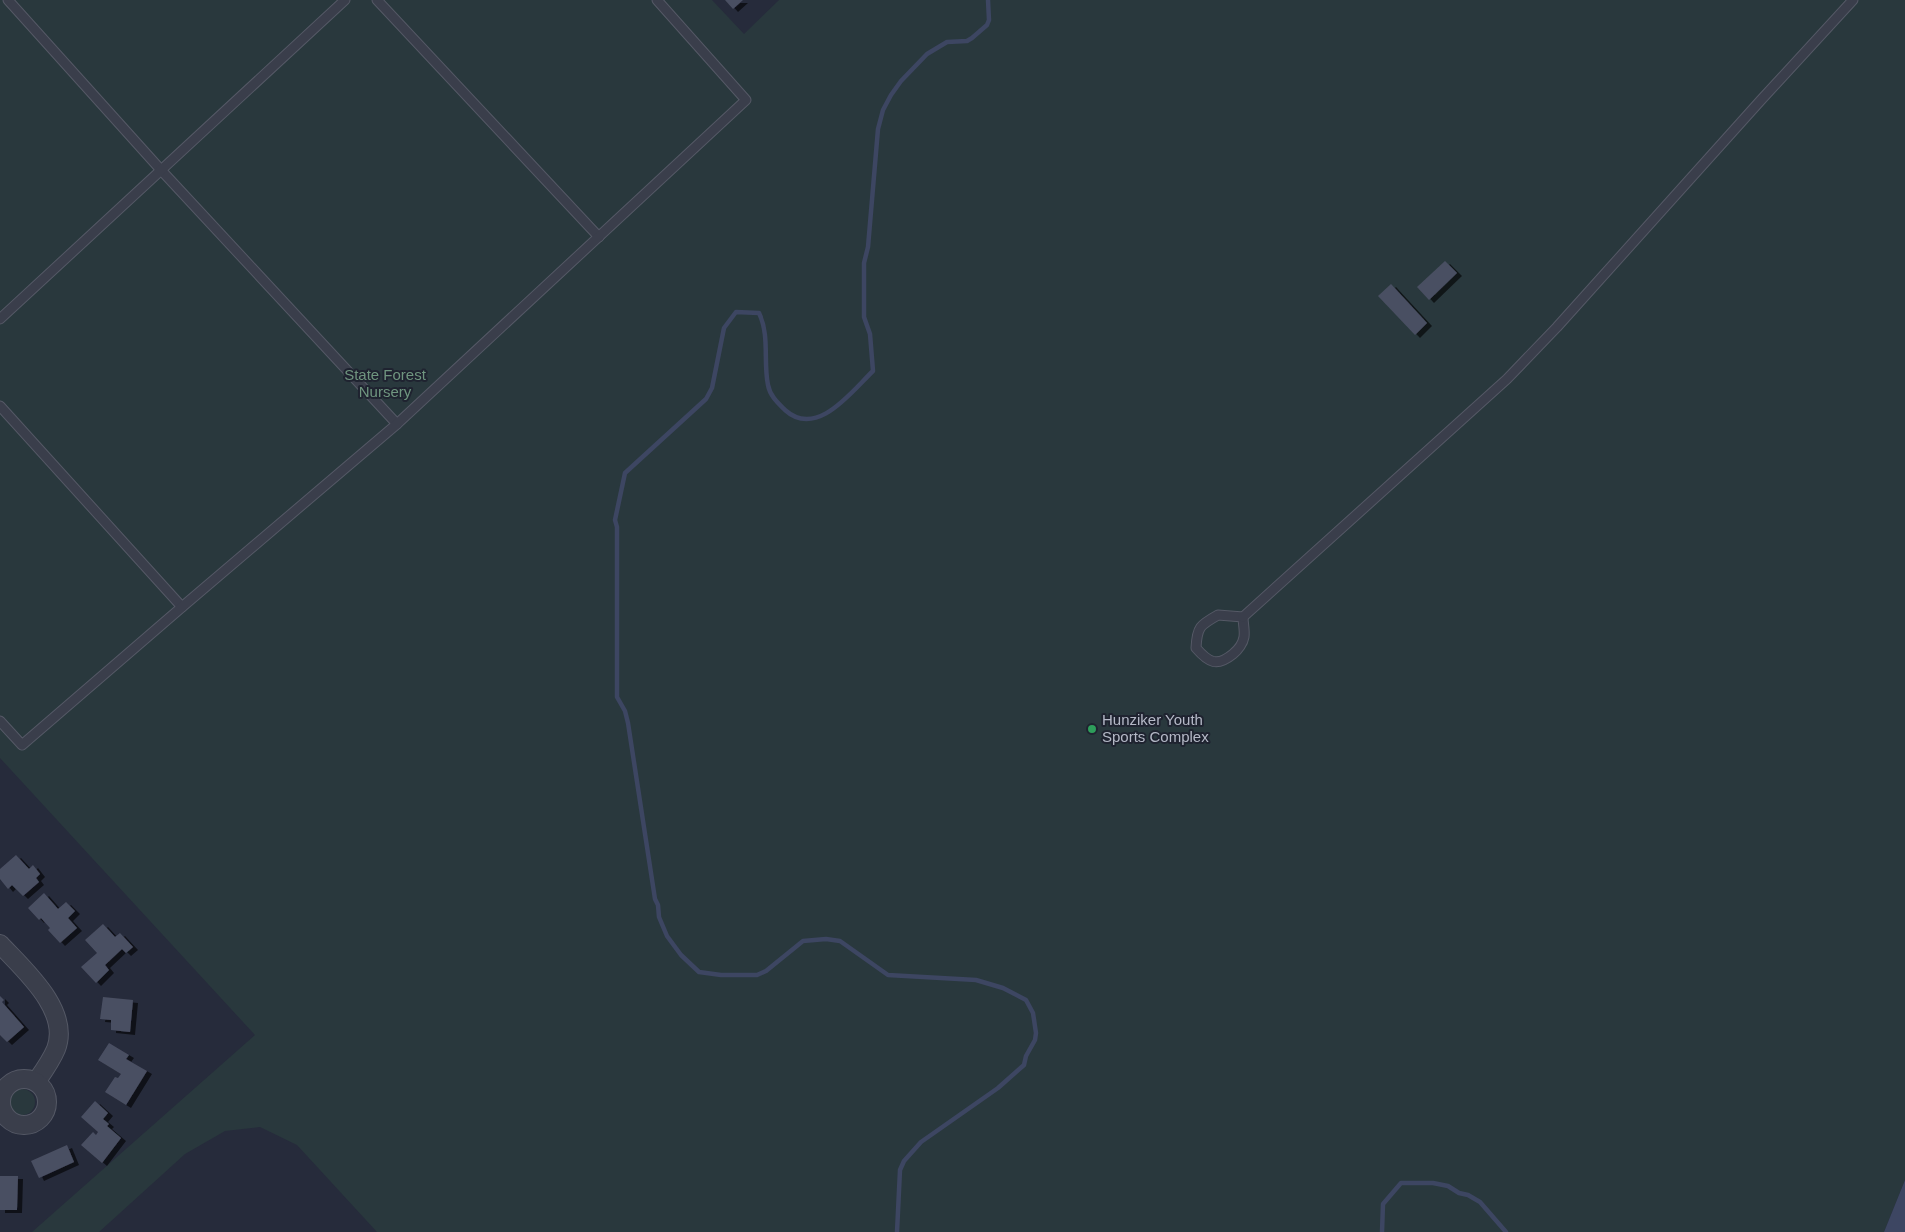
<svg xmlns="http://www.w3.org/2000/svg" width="1905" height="1232" font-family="Helvetica,sans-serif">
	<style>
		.green { fill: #29383d }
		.water { fill: #3d4662 }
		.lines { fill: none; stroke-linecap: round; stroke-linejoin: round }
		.stream { stroke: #3d4662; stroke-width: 4.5 }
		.building { fill: #4a4f62; filter: url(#shadow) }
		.lane-casing { stroke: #555966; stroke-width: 11 }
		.street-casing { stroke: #555966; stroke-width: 20 }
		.lane { stroke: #3a3e4b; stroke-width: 9 }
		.street { stroke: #3a3e4b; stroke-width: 18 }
		.leisure-dot { fill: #2e9e5b; stroke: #1f2330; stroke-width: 2 }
		.labels { text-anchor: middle; stroke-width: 4; stroke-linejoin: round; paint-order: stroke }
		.park-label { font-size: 15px; fill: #6f957f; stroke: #1f2330 }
		.poi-label { font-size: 15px; fill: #b5b9c7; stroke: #1f2330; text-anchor: start }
	</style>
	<defs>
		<filter id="shadow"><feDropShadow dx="5" dy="3" stdDeviation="0" flood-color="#0009"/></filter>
	</defs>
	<rect width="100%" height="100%" fill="#262b3b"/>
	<g class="green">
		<polygon points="0,0 712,0 744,34 779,0 1905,0 1905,1180 1884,1232 377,1232 297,1145 260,1127 225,1131 185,1154 99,1232 32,1232 255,1035 0,758"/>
		<circle cx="22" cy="1102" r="13"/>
	</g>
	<polygon class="water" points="1905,1180 1905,1232 1884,1232"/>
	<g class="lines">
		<g class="stream">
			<path d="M897 1232 900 1170 904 1161 921 1142 998 1088 1024 1065 1026 1056 1035 1040 1036 1033 1033 1013 1026 1000 1003 988 976 980 888 975 840 941 826 939 803 941 766 971 757 975H721L699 972 681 955 667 936 659 917 658 905 655 899 628 723 625 711 617 697V527L615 520 625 473 706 399 712 388 724 328 736 312 759 313C770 336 763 361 768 385 770 396 778 403 785 410 817 439 852 391 873 371L870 334 864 317V263L868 247 878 129 883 110 891 95 901 81 927 54 947 42 967 41 972 38 987 25 989 20 988 0"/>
			<polyline points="1382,1232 1383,1204 1401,1183 1433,1183 1448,1186 1459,1193 1468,1195 1480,1202 1506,1232"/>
		</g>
	</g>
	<g class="building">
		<polygon points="725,0 743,0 733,9"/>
		<polygon points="1445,261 1457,273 1429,300 1417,287"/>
		<polygon points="1391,284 1427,323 1415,335 1378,296"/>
		<polygon points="16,855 29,869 33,865 40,874 36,878 39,882 23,896 12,885 8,889 0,879 0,869"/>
		<polygon points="44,893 58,909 66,902 75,911 68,918 77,928 60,943 48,930 50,928 41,918 39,920 28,908"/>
		<polygon points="103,924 115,937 120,933 133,947 126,953 122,949 105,965 109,970 96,983 81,967 97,953 85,940"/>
		<polygon points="0,996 4,1000 2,1002 24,1027 7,1042 0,1035"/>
		<polygon points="103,997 133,1000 130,1032 111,1030 111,1020 100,1019"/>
		<polygon points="109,1043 129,1055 126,1059 147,1071 126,1105 105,1092 115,1077 118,1078 121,1074 98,1060"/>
		<polygon points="95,1101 108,1113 103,1119 109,1124 107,1126 121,1138 102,1163 81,1145 93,1132 96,1135 98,1132 81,1117"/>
		<polygon points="67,1145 74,1162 39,1178 31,1161"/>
		<polygon points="0,1176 18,1176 17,1210 0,1210"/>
	</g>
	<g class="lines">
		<defs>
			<g id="lane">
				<polyline points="8,0 161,170 397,424"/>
				<polyline points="377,0 599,237"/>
				<polyline points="0,319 345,0"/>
				<polyline points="0,406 182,607"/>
				<path d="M1218 615 1243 617C1243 623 1245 631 1244 637 1243 643 1238 650 1233 654 1217 667 1209 663 1196 648 1197 627 1200 625 1218 615Z"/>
				<polyline points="1243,617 1507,379 1557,327 1761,100 1853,0"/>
				<polyline points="0,721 22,745 182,607 397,424 746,100 657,0"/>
			</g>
			<g id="street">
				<path d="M0 944C23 969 71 1010 56 1049 51 1061 43 1072 36 1082"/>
				<circle cx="24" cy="1102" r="23"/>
			</g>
		</defs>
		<use href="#lane" class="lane-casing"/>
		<use href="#street" class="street-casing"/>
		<use href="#lane" class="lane"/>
		<use href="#street" class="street"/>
	</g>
	<circle class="leisure-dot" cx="1092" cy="729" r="5"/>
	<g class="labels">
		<g class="park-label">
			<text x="385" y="380">State Forest<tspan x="385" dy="17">Nursery</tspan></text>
		</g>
		<g class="poi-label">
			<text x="1102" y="725">Hunziker Youth<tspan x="1102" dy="17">Sports Complex</tspan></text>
		</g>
	</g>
</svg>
